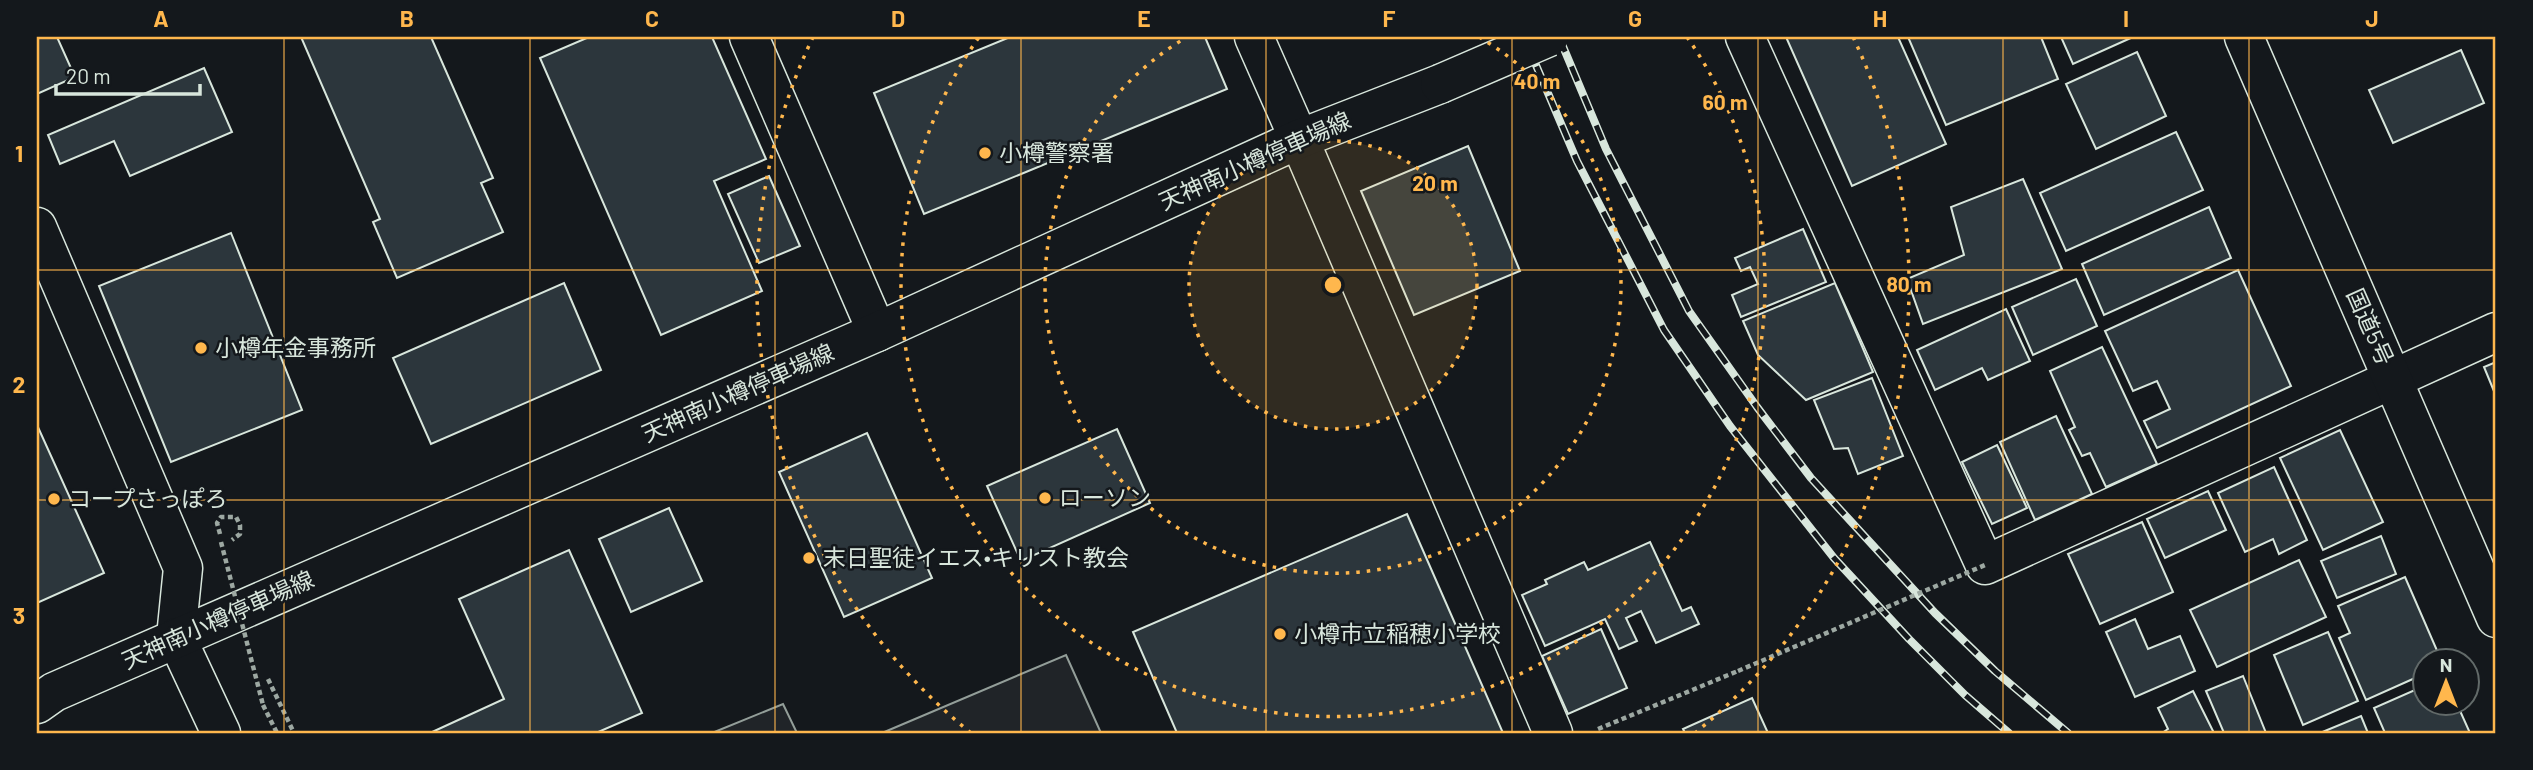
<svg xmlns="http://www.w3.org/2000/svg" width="2533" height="770" font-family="Barlow,'Noto Sans JP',sans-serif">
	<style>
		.green { fill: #202428; stroke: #939e99; stroke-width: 2 }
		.building { fill: #2c363c; stroke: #d8e6dc; stroke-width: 2 }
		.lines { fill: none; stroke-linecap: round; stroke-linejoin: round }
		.minor-casing { stroke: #d8e6dc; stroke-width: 41 }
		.tertiary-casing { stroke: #d8e6dc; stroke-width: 41 }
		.secondary-casing { stroke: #d8e6dc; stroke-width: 41 }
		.trunk-casing { stroke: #d8e6dc; stroke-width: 41 }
		.path { stroke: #9da8a2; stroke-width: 4.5; stroke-dasharray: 5 3.5; stroke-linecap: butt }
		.minor { stroke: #14181c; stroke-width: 38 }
		.tertiary { stroke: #14181c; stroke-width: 38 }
		.secondary { stroke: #14181c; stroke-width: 38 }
		.trunk { stroke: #14181c; stroke-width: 38 }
		.rail-casing { stroke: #d8e6dc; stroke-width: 8 }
		.rail { stroke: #14181c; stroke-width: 5; stroke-dasharray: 16; stroke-linecap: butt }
		.secondary-bridge-casing { stroke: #d8e6dc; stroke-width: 41; stroke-linecap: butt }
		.path-bridge { stroke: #9da8a2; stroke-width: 4.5; stroke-dasharray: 5 3.5; stroke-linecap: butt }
		.secondary-bridge { stroke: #14181c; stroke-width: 38 }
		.grid { fill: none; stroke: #ffb74d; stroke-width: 2; stroke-opacity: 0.55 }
		.ring { fill: none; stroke: #ffb74d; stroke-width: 3.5; stroke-dasharray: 3.5 7 }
		.poi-dot { fill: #ffb74d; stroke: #14181c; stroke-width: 2.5 }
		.labels { text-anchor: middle; stroke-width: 5; stroke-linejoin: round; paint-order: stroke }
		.poi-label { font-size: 23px; fill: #d8e6dc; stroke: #14181c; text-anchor: start }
		.street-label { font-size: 23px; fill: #d8e6dc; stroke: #14181c }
		.centre { fill: #ffb74d; stroke: #14181c; stroke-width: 3.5 }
		.ring-label { font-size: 21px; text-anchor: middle; font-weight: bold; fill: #ffb74d; stroke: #14181c; stroke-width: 5; stroke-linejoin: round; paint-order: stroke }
		.neatline { fill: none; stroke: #ffb74d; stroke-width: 2.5 }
		.grid-label { font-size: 23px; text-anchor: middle; font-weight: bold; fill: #ffb74d }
	</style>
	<rect width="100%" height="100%" fill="#14181c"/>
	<g class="green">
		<polygon points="1066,655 1101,733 882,733"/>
		<polygon points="783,704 797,733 712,733"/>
	</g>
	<g class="building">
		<polygon points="37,37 57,37 75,77 37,94"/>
		<polygon points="301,37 431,37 493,178 481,183 503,232 397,278 373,222 380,219"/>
		<polygon points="589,37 712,37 766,159 714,181 762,291 661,335 540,58"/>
		<polygon points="1010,37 1205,37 1227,89 924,214 874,93"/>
		<polygon points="1786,37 1898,37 1946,144 1852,186"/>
		<polygon points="1908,37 2041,37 2058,79 1946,125"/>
		<polygon points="2061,37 2133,37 2073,64"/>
		<polygon points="2461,50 2484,103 2393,143 2369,90"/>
		<polygon points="2137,52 2166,116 2096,149 2066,84"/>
		<polygon points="204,68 232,132 130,176 114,141 60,164 48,135"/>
		<polygon points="2176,132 2203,190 2066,251 2040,193"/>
		<polygon points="1468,146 1520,271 1414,315 1361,191"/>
		<polygon points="769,176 800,246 759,263 728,194"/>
		<polygon points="2023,179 2062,269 1923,324 1907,279 1964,255 1951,207"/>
		<polygon points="2209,207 2231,258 2104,315 2082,264"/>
		<polygon points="1803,229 1826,282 1741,317 1732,295 1758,284 1750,267 1741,271 1735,258"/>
		<polygon points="231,233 302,410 171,462 99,286"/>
		<polygon points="2238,270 2291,386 2157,448 2144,421 2170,409 2157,381 2133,391 2105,331"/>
		<polygon points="2076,279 2097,326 2033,355 2012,307"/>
		<polygon points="564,283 601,370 431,444 393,358"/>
		<polygon points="1835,283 1873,372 1806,400 1758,355 1743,321"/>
		<polygon points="2006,309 2030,361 1988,380 1982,368 1935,390 1917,350"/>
		<polygon points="2102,347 2157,464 2106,487 2090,453 2082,456 2069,430 2075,427 2050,371"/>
		<polygon points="2496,362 2496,396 2484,367"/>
		<polygon points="1872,378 1903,456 1858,474 1848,448 1834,449 1814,400"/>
		<polygon points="2056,416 2092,494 2035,520 2000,442"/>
		<polygon points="37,425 104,573 37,603"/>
		<polygon points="1117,429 1150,503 1021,561 987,486"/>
		<polygon points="2340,430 2383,522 2323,550 2280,458"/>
		<polygon points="867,433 932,578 844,617 779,472"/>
		<polygon points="1997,445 2027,508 1992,524 1962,462"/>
		<polygon points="2274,467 2307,540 2279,554 2273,539 2245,552 2218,493"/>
		<polygon points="2208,491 2226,530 2165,558 2147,519"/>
		<polygon points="669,508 702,581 631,612 599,539"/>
		<polygon points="1407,514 1503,733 1177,733 1133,632"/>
		<polygon points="2142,522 2173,592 2100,624 2068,554"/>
		<polygon points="2381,536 2396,574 2337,598 2321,561"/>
		<polygon points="1650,542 1682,611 1691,607 1699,624 1656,643 1641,611 1626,618 1637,641 1619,649 1605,619 1545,646 1522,595 1547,584 1545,580 1584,562 1588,570"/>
		<polygon points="569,550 642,713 596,733 430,733 504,699 459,599"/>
		<polygon points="2299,560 2326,617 2217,667 2190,610"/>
		<polygon points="2405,577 2442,662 2424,662 2424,674 2366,700 2339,638 2350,633 2338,606"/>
		<polygon points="2135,619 2148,649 2180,636 2195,671 2135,697 2106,632"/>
		<polygon points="1601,629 1627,688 1568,714 1542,656"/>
		<polygon points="2328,632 2358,701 2303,725 2274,655"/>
		<polygon points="2243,676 2266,733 2224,733 2206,691"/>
		<polygon points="2424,686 2424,704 2457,704 2470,733 2385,733 2374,708"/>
		<polygon points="2193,691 2214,733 2162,733 2168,729 2158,708"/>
		<polygon points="1752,698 1768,733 1685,733 1683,729"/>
		<polygon points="2361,716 2368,733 2320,733"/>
	</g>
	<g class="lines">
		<defs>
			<g id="minor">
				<polyline points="749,37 877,332"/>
				<polyline points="1254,37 1299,139"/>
				<polyline points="1745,37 1985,565 2496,332"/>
				<polyline points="37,227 183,568 176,637"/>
			</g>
			<g id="tertiary">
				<polyline points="1299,139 1553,733"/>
				<polyline points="176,637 221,733"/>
			</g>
			<polyline id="secondary" points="37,704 54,692 877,332 1299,139 1440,84"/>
			<polyline id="trunk" points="2244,37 2496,618"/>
		</defs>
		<use href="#minor" class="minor-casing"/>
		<use href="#tertiary" class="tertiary-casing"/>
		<use href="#secondary" class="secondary-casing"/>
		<use href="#trunk" class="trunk-casing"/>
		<g class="path">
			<polyline points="220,534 217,523 221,517 236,517 240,525 240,534 232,540"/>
			<polyline points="268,679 294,733"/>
			<polyline points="263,705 277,733"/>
			<polyline points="1598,729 1738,671"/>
		</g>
		<use href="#minor" class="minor"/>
		<use href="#tertiary" class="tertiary"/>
		<use href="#secondary" class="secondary"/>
		<use href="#trunk" class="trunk"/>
		<defs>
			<g id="rail">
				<polyline points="1524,37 1577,161 1664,330 1730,426 1834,558 1909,639 1965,695 2009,733"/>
				<polyline points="1559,37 1606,149 1689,311 1757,407 1811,478 1935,613 1995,671 2068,733"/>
			</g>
		</defs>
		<use href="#rail" class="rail-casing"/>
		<use href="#rail" class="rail"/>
		<defs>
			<polyline id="secondary-bridge" points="1440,84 1549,37"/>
		</defs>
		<use href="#secondary-bridge" class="secondary-bridge-casing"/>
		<g class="path-bridge">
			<polyline points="221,542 263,705"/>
			<polyline points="1738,671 1985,565"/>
		</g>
		<use href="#secondary-bridge" class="secondary-bridge"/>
	</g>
	<path class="grid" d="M284 37V733M530 37V733M775 37V733M1021 37V733M1266 37V733M1512 37V733M1758 37V733M2003 37V733M2249 37V733M37 270H2496M37 500H2496"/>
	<circle cx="1333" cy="285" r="144" fill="#ffb74d" fill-opacity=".12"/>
	<g class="ring">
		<circle cx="1333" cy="285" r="144"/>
		<path d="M1479 37A288 288 0 1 1 1187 37"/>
		<path d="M1687 37A432 432 0 1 1 979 37"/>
		<path d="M971 733A576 576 0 0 1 813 37M1853 37A576 576 0 0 1 1695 733"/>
	</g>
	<g class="poi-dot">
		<circle cx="985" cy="153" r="7"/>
		<circle cx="201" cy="348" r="7"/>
		<circle cx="1045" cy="498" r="7"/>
		<circle cx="54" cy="499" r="7"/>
		<circle cx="809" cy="558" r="7"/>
		<circle cx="1280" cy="634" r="7"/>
	</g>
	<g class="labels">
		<g class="poi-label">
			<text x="999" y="161">小樽警察署</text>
			<text x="215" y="356">小樽年金事務所</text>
			<text x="1059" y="506">ローソン</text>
			<text x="68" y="507">コープさっぽろ</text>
			<text x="823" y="566">末日聖徒イエス•キリスト教会</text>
			<text x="1294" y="642">小樽市立稲穂小学校</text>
		</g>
		<g class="street-label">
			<text transform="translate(1255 161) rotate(-24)" y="8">天神南小樽停車場線</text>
			<text transform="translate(2370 327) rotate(66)" y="8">国道5号</text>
			<text transform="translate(738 393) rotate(-24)" y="8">天神南小樽停車場線</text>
			<text transform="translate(218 620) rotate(-24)" y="8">天神南小樽停車場線</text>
		</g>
	</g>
	<circle cx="1333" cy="285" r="10" class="centre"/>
	<g class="ring-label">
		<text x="1537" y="89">40 m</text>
		<text x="1725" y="110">60 m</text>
		<text x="1435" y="191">20 m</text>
		<text x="1909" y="292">80 m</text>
	</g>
	<rect width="2533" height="770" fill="none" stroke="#14181c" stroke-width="77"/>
	<g transform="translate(2446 682)"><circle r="33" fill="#14181c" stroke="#626a69" stroke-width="2"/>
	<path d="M0-5L12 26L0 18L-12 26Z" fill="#ffb74d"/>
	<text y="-10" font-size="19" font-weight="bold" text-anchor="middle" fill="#d8e6dc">N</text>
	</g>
	<path d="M56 84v10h144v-10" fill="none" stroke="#d8e6dc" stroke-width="3.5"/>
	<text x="66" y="84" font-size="21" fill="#d8e6dc" stroke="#14181c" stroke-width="5" paint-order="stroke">20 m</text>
	<rect x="38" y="38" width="2456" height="694" class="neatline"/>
	<g class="grid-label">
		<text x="161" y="27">A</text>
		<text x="407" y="27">B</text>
		<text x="652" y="27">C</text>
		<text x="898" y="27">D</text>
		<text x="1144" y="27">E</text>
		<text x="1389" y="27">F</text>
		<text x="1635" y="27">G</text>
		<text x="1880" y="27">H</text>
		<text x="2126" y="27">I</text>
		<text x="2372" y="27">J</text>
		<text x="19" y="162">1</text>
		<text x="19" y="393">2</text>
		<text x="19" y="624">3</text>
	</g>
</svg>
